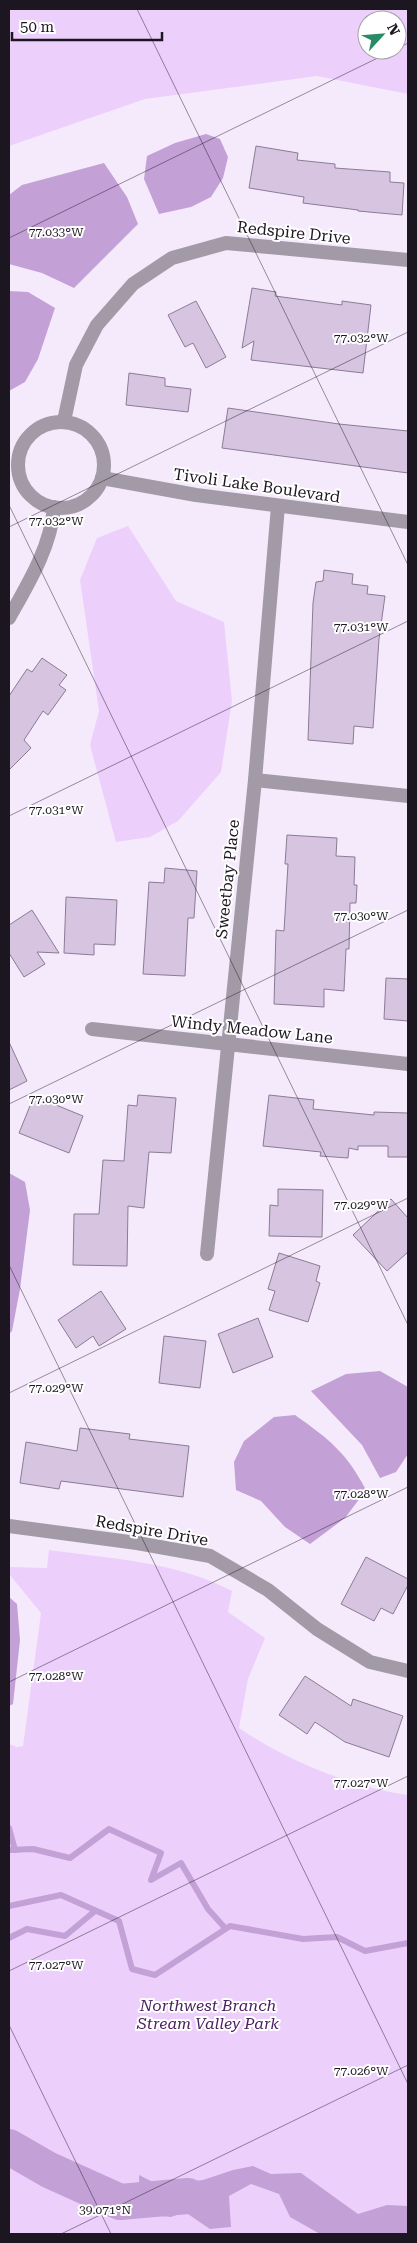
<svg xmlns="http://www.w3.org/2000/svg" width="417" height="2243" font-family="'Roboto Serif',serif">
	<style>
		.green { fill: #ecd0fb; fill-rule: evenodd }
		.water { fill: #c3a0d6 }
		.lines { fill: none; stroke-linecap: round; stroke-linejoin: round }
		.stream { stroke: #c3a0d6; stroke-width: 6 }
		.river { stroke: #c3a0d6; stroke-width: 36 }
		.building { fill: #d6c4e0; stroke: #8c7b95 }
		.minor { stroke: #a29ba7; stroke-width: 14 }
		.tertiary { stroke: #a29ba7; stroke-width: 14 }
		.ticks { fill: none; stroke: #1c1620; stroke-width: 1; stroke-opacity: 0.45 }
		.labels { text-anchor: middle; stroke-width: 4; stroke-linejoin: round; paint-order: stroke }
		.street-label { font-size: 16px; fill: #1c1620; stroke: #fff }
		.park-label { font-size: 16px; font-style: italic; fill: #4c2161; stroke: #fff }
		.ticks-label { font-size: 12px; text-anchor: middle; fill: #1c1620; stroke: #fff; stroke-width: 4; stroke-linejoin: round; paint-order: stroke }
	</style>
	<rect width="100%" height="100%" fill="#f5eafb"/>
	<g class="green">
		<path d="M9 9H408V94L317 76 145 99 9 146ZM367 20H397V50H367Z"/>
		<polygon points="128,526 176,601 224,622 232,701 221,772 178,821 150,837 116,842 90,745 99,711 80,580 97,538"/>
		<path d="M49 1550C112 1559 175 1561 232 1591L228 1612 265 1638 248 1679 239 1728C284 1759 353 1788 408 1795V2234H9V1744L17 1747 23 1746 41 1613 9 1574V1567L47 1568Z"/>
	</g>
	<g class="water">
		<polygon points="206,134 220,139 228,157 223,178 211,197 191,207 159,214 144,179 147,156 175,143"/>
		<polygon points="104,163 127,197 138,224 74,288 42,273 9,264 9,195 22,185"/>
		<polygon points="9,291 28,292 55,308 38,359 25,382 9,391"/>
		<polygon points="9,1173 25,1182 30,1210 20,1289 12,1331 9,1334"/>
		<polygon points="380,1371 408,1387 408,1454 396,1472 380,1478 362,1445 311,1391 346,1374"/>
		<path d="M295 1415C329 1439 347 1453 366 1490L345 1518 310 1544 285 1527 261 1501 236 1490 234 1462 244 1441 274 1417Z"/>
		<polygon points="9,1597 17,1604 20,1640 13,1704 9,1706"/>
		<polygon points="253,2166 271,2174 301,2173 358,2214 387,2205 408,2206 408,2234 320,2234 290,2217 279,2194 251,2184 229,2196 231,2227 210,2229 185,2212 171,2217 140,2214 139,2175 159,2185 203,2180 233,2170"/>
	</g>
	<g class="lines">
		<g class="stream">
			<polyline points="9,1828 15,1850"/>
			<polyline points="9,1850 33,1849 70,1858 109,1829 161,1853 151,1880 181,1863 208,1909 225,1928"/>
			<polyline points="9,1906 61,1895 119,1921 132,1969 155,1975 230,1926 303,1939 337,1937 365,1951 408,1943"/>
			<polyline points="9,1938 27,1929 65,1936 95,1911"/>
		</g>
		<polyline class="river" points="9,2147 49,2170 120,2202 188,2196"/>
	</g>
	<g class="building">
		<polygon points="256,146 298,153 297,160 335,164 335,168 390,172 390,182 404,183 402,215 358,211 358,210 303,203 304,197 249,188"/>
		<polygon points="252,288 276,292 275,296 342,305 342,301 371,305 363,373 251,360 254,341 242,348"/>
		<polygon points="196,301 226,357 206,368 193,343 185,347 168,315"/>
		<polygon points="129,373 165,378 165,386 191,389 188,412 126,405"/>
		<polygon points="228,408 339,424 408,431 408,473 222,448"/>
		<polygon points="324,570 353,574 352,584 368,586 367,594 385,596 379,639 373,728 354,726 353,744 308,740 313,603 316,582 323,581"/>
		<polygon points="42,658 67,675 59,685 66,690 48,715 43,711 24,740 31,748 9,770 9,696 27,669 32,672"/>
		<polygon points="287,835 337,838 336,856 355,857 354,885 357,885 356,903 350,903 349,949 346,949 344,991 324,989 324,1007 274,1004 276,930 284,931 288,864 285,864"/>
		<polygon points="165,868 197,871 194,918 188,918 185,976 143,974 149,882 164,883"/>
		<polygon points="66,897 117,900 115,945 94,944 94,955 64,953"/>
		<polygon points="32,910 59,953 37,952 45,964 24,977 9,953 9,925"/>
		<polygon points="386,978 408,979 408,1021 384,1019"/>
		<polygon points="9,1042 27,1081 9,1090"/>
		<polygon points="138,1095 176,1098 171,1153 149,1152 144,1208 128,1206 127,1266 73,1265 74,1214 99,1214 103,1160 124,1161 128,1105 137,1106"/>
		<polygon points="269,1095 314,1100 313,1109 374,1115 374,1112 408,1113 408,1157 388,1157 388,1146 358,1146 358,1150 349,1148 348,1158 320,1156 321,1152 263,1146"/>
		<polygon points="34,1096 83,1116 69,1153 19,1133"/>
		<polygon points="278,1189 323,1190 322,1237 269,1236 270,1205 278,1206"/>
		<polygon points="391,1199 408,1218 408,1252 387,1271 353,1235"/>
		<polygon points="279,1253 320,1266 316,1281 320,1283 308,1322 269,1310 275,1291 268,1289"/>
		<polygon points="101,1291 126,1329 99,1346 93,1336 76,1348 58,1320"/>
		<polygon points="258,1318 273,1357 233,1373 218,1334"/>
		<polygon points="164,1336 206,1341 200,1388 159,1383"/>
		<polygon points="80,1428 130,1434 129,1439 189,1446 183,1497 61,1481 59,1489 20,1483 26,1442 77,1451"/>
		<polygon points="366,1557 408,1579 408,1585 393,1614 381,1608 374,1621 341,1604"/>
		<polygon points="305,1676 351,1706 353,1699 403,1716 389,1757 345,1742 315,1722 307,1734 279,1715"/>
	</g>
	<g class="lines">
		<g class="minor">
			<polyline points="64,421 76,365 97,325 133,284 172,258 226,243 408,260"/>
			<path d="M9 618C28 584 51 547 54 507"/>
			<polyline points="255,780 408,796"/>
			<polyline points="92,1029 408,1064"/>
			<polyline points="207,1254 255,780 278,506"/>
			<polyline points="9,1526 137,1543 210,1556 268,1590 317,1629 370,1662 408,1671"/>
		</g>
		<g class="tertiary">
			<circle cx="61" cy="465" r="43"/>
			<polyline points="102,478 196,495 408,522"/>
		</g>
	</g>
	<path class="ticks" d="M137 9 408 565M397 49 408 43M9 238 394 50M9 505 408 1325M9 527 408 332M9 816 408 621M9 1104 408 910M9 1265 408 2084M9 1393 408 1198M9 1682 408 1487M9 1971 408 1776M9 2025 111 2234M61 2234 408 2065"/>
	<g class="labels">
		<g class="street-label">
			<text transform="translate(294 232) rotate(6)" y="6">Redspire Drive</text>
			<text transform="translate(257 485) rotate(8)" y="6">Tivoli Lake Boulevard</text>
			<text transform="translate(227 879) rotate(-84)" y="6">Sweetbay Place</text>
			<text transform="translate(252 1029) rotate(6)" y="6">Windy Meadow Lane</text>
			<text transform="translate(152 1530) rotate(10)" y="6">Redspire Drive</text>
		</g>
		<g class="park-label">
			<text x="208" y="2011">Northwest Branch<tspan x="208" dy="18">Stream Valley Park</tspan></text>
		</g>
	</g>
	<g class="ticks-label">
		<text x="56" y="236">77.033°W</text>
		<text x="361" y="342">77.032°W</text>
		<text x="56" y="525">77.032°W</text>
		<text x="361" y="631">77.031°W</text>
		<text x="56" y="814">77.031°W</text>
		<text x="361" y="920">77.030°W</text>
		<text x="56" y="1103">77.030°W</text>
		<text x="361" y="1209">77.029°W</text>
		<text x="56" y="1392">77.029°W</text>
		<text x="361" y="1498">77.028°W</text>
		<text x="56" y="1680">77.028°W</text>
		<text x="361" y="1787">77.027°W</text>
		<text x="56" y="1969">77.027°W</text>
		<text x="361" y="2075">77.026°W</text>
		<text x="105" y="2214">39.071°N</text>
	</g>
	<rect width="417" height="2243" fill="none" stroke="#1c1620" stroke-width="20"/>
	<g transform="translate(382 35) rotate(64)"><circle r="24" fill="#ffffff" stroke="#a4a2a6"/>
	<path d="M0-4L9 19L0 12L-9 19Z" fill="#288b65"/>
	<text y="-8" font-size="14" font-weight="bold" text-anchor="middle" fill="#1c1620">N</text>
	</g>
	<path d="M12 32v8h150v-8" fill="none" stroke="#1c1620" stroke-width="2.5"/>
	<text x="20" y="32" font-size="15" fill="#1c1620" stroke="#ffffff" stroke-width="4" paint-order="stroke">50 m</text>
</svg>
